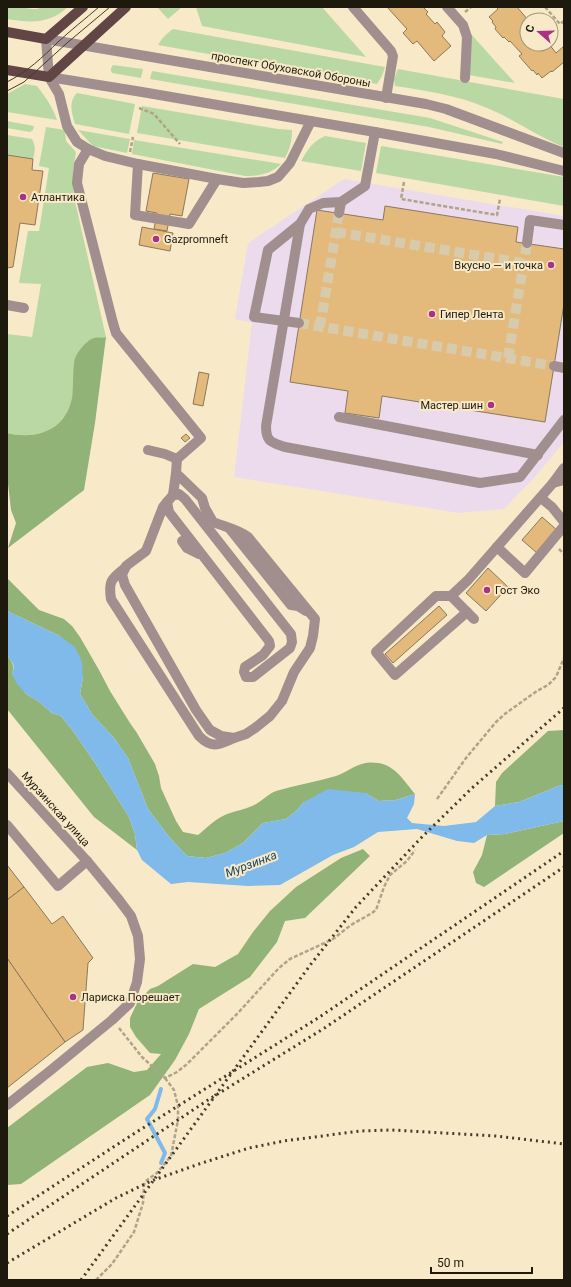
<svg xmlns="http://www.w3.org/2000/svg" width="571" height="1287" font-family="Roboto,sans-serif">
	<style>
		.commercial { fill: #ebdbed }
		.green { fill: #bad8a4 }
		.forest { fill: #91b377 }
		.water { fill: #7fbaea }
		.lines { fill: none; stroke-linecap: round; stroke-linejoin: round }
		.stream { stroke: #7fbaea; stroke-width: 4 }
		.building { fill: #e3b97c; stroke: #8c785c }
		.minor-tunnel { stroke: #d7cbac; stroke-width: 10; stroke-dasharray: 10 5; stroke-linecap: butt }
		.path { stroke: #afa489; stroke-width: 2.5; stroke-dasharray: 4 2; stroke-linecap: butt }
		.minor { stroke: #a18f8f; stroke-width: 10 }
		.major { stroke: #624545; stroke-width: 10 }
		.tram { stroke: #433c2d; stroke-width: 1 }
		.rail { stroke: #433c2d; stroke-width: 3; stroke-dasharray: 2 4; stroke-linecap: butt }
		.poi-dot { fill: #ab3185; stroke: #f8eac8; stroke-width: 1.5 }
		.labels { text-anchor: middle; stroke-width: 4; stroke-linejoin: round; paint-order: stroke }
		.street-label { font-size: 11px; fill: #1e190d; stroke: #f8eac8 }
		.poi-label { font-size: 11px; fill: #1e190d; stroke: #f8eac8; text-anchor: start }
		.water-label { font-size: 12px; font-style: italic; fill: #194666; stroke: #f8eac8 }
	</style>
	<rect width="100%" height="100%" fill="#f8eac8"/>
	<polygon class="commercial" points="344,179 564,216 564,442 534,478 504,509 459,513 234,477 252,323 235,319 248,243"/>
	<g class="green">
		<path d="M7 7H19L32 9H37L42 7H68C49 24 31 23 7 19Z"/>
		<polygon points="157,7 182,7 168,19"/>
		<polygon points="196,7 322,7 366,57 202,26"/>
		<path d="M173 29 385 67 382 76 377 84 158 45C162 38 166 34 173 29Z"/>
		<polygon points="471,34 515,83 469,75"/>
		<path d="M113 65 143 69 141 78 112 73C110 69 111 68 113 65Z"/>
		<path d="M398 69 564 99V147C537 136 514 119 487 108 457 95 427 91 395 86L394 79Z"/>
		<polygon points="152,71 430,118 503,142 502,144 429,127 150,79"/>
		<path d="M25 84 37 86C46 98 52 106 57 120L7 112V94Z"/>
		<path d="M77 93 135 104 129 134 75 124C72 113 68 102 77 93Z"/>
		<path d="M142 106 278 129 292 130C292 141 290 149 285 158L137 133Z"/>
		<polygon points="7,121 34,126 33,130 30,132 7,128"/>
		<path d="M46 127 65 130 66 141 76 152 73 172 74 197 106 337 92 339C88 343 78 352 76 357 75 359 75 363 75 366 74 377 74 389 72 399 64 431 36 440 7 433V334L32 337 41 284 19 283 28 231H39L49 168 39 166Z"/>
		<polygon points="78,130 130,139 127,153 93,146"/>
		<path d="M7 135 32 139C36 146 35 151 33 159L7 155Z"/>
		<path d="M325 136 366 143 361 171 301 161C308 149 312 142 325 136Z"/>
		<path d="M134 140 281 164C271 174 259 176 245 176L132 154Z"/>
		<polygon points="381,146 564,177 564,206 376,173"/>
	</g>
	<g class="forest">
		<path d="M106 337 95 423 84 490 8 548 16 523 11 510 8 484 7 483V433C36 440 65 431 72 398 74 388 72 363 76 356 79 350 87 340 94 338 97 337 102 338 106 337Z"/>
		<path d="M7 578 39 610 64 619 72 626 80 637 99 670 110 691 130 723 137 733 155 764 159 776 161 788 176 821 183 832 198 835C208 827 217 817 230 813 239 810 247 809 256 804 263 800 268 794 276 791 296 785 316 782 336 776 352 770 359 760 378 763 395 765 405 782 415 794L396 800 379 801 365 793 304 802 296 811 286 819 263 823 243 843 225 853 206 858 187 856 170 838 148 809 128 758 114 738 92 714 80 694 83 677 60 636 7 611Z"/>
		<path d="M7 655C12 662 15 665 12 674L26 694 38 701 52 713 61 716 73 731 95 763 129 817 135 834 137 850 94 817 7 709Z"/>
		<polygon points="564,730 564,785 561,785 519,802 495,806 496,782 502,773 548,731"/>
		<polygon points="564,821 564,833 484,887 476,883 473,872 482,855 487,835 505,834"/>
		<polygon points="363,849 370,856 305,918 285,921 277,942 250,977 199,1009 189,1034 175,1060 150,1095 21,1184 7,1185 7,1128 87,1067 108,1063 134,1072 147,1070 161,1054 150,1053 136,1037 130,1027 130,1018 138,1001 150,989 158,986 193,964 215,967 238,954 253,932 270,911 296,887 341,858"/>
	</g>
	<path class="water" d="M7 611 60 636 75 647 82 662 83 677 80 694 92 714 114 738 128 758 148 809 170 838 187 856 206 858 225 853 243 843 263 823 286 819 296 811 304 802 328 789 365 793 379 801 396 800 415 794 414 804 407 818 412 823 444 826 476 822 495 806 519 802 561 785H564V821L505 834 487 835 474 843 457 841 417 829 378 832 354 847 333 855 280 885 248 886 188 882 171 884 142 860 137 850 135 834 129 817 95 763 73 731 61 716 52 713 38 701 26 694 17 684 12 674C17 660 9 663 7 653 5 643 7 623 7 611Z"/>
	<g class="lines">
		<polyline class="stream" points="161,1163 165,1153 147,1119 155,1109 161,1089"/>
	</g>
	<g class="building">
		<polygon points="387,7 423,7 428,12 426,14 435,24 437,22 445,32 442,36 451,46 434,61 417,41 413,44 403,33 407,29"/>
		<polygon points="496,7 517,7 528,20 527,22 527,44 549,44 556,53 564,46 564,62 552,72 551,71 542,78 538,73 537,75 533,70 532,71 519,56 522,54 510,41 509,42 504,37 503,38 495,29 496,27 492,22 493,21 489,17 498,9"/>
		<polygon points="7,155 33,159 32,170 43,171 35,225 20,223 13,267 7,268"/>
		<polygon points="153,173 189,179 182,216 170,214 167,231 154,229 157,213 146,211"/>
		<polygon points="385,206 518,227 516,242 564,249 564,304 545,422 382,396 379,418 345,413 348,391 290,382 317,210 383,220"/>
		<polygon points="142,227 173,233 170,251 139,245"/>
		<polygon points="199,372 209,374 203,406 193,404"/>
		<polygon points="186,434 190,438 185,442 181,438"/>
		<polygon points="542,517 557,530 537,553 522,540"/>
		<polygon points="488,568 508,587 486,611 466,593"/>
		<polygon points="439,606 447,615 393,663 385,654"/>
		<polygon points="7,865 24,887 7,900"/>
		<polygon points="24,887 52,924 63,916 93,958 88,963 83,1030 65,1042 7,958 7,900"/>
		<polygon points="7,958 65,1042 7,1088"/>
	</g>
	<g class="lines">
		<g class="minor-tunnel">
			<polyline points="336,232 523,263"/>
			<polyline points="299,323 554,366"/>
			<polyline points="320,327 339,213"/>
			<polyline points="508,358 527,243"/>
		</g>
		<g class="path">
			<polyline points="545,7 560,24 564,21"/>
			<polyline points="465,12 471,7"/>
			<polyline points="139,108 154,114 180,144"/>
			<polyline points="130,152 133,137"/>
			<polyline points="404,182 401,199 497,215 500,199"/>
			<polyline points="559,549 564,554"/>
			<polyline points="437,799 466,758 496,722 506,713 537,691 548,685 556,677 564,658"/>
			<polyline points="119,1028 142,1057 165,1078 177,1072 186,1065 237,1014 279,968 290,959 333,939 351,925 372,913 376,910 384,887 390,875 407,861 415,850"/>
			<polyline points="96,1280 112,1264 134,1232 143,1203 144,1185 147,1180 157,1173 171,1156 178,1120 178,1106 174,1090 165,1078"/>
		</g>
		<g class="minor">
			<polyline points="353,7 391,51 393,56 386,98"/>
			<polyline points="447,7 463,25 467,37 465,78"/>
			<polyline points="49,77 142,92 375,132 496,154 564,171"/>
			<polyline points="311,121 290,163 278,177 268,181 259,182 243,183 217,179 138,164 105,156 88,149 77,142 67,126 59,94 49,77 46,39 426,104 446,109 564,153"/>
			<path d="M88 149 79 164 77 183 113 323 116 333 201 438 177 459 176 473 173 495 163 507 146 551 126 566 122 575 125 585 196 710 210 730 221 736 234 738 246 734 255 728 270 716 282 701 294 672 310 648 313 636 315 619 248 537C238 529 225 527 213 522L205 508 202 498 176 473"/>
			<polyline points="138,164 135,215 189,224 217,179"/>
			<polyline points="339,213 341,202"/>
			<path d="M300 224 266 426C266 442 271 442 285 447L480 483 520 477 564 420"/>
			<polyline points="527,243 530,220 564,225"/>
			<polyline points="7,305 24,308"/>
			<polyline points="299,323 254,317 268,250 300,224 309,209 323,203 341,202 365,186 375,132"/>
			<polyline points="554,366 564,368"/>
			<polyline points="339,417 538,455"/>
			<polyline points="148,450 165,454 177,459"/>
			<polyline points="553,483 564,468"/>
			<polyline points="541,498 552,507 564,522"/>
			<polyline points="167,502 169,512 269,641 270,646 263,655 245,667 244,672 246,677 253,677 290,648 292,642 291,634 185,499 179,494 173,495"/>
			<polyline points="230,529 291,605 298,606 306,611"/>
			<polyline points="182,541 187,548 199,554"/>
			<polyline points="497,547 525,573 564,526"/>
			<path d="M125 568C112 579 108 580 111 599L199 736C212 749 218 745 234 738"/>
			<polyline points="451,596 474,619"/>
			<polyline points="467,612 395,675 376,652 436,596 451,596 468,580 553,483 564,480"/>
			<polyline points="7,773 87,861 119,900 131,916 138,936 140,959 137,982 130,1003 112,1020 51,1070 7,1105"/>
			<polyline points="7,825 58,886 87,861"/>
		</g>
		<g class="major">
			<polyline points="7,32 46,39 83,7"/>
			<polyline points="7,70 49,77 126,7"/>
		</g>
		<g class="tram">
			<path d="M7 82C27 72 43 57 58 42 71 30 85 19 99 7"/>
			<polyline points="7,91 24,82 67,43 110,7"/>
		</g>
		<g class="rail">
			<polyline points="7,1216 135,1133 318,1018 564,851"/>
			<polyline points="7,1234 208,1100 323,1029 564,867"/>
			<polyline points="7,1263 116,1198 151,1181 199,1164 249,1148 284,1141 360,1131 392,1130 496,1136 564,1144"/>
			<polyline points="81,1280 311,964 356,907 421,838 472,788 564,708"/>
		</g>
	</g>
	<g class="poi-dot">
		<circle cx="23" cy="197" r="4"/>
		<circle cx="156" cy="239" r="4"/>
		<circle cx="551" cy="265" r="4"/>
		<circle cx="432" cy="314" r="4"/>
		<circle cx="491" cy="405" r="4"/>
		<circle cx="487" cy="590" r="4"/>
		<circle cx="73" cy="997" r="4"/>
	</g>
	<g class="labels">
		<g class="street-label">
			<text transform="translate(291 69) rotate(10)" y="4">проспект Обуховской Обороны</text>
			<text transform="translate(56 809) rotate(48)" y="4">Мурзинская улица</text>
		</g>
		<g class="poi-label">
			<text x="31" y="201">Атлантика</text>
			<text x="164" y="243">Gazpromneft</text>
			<text x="543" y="269" text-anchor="end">Вкусно — и точка</text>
			<text x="440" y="318">Гипер Лента</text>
			<text x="483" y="409" text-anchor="end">Мастер шин</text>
			<text x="495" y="594">Гост Эко</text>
			<text x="81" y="1001">Лариска Порешает</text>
		</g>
		<g class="water-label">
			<text transform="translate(251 864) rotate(-21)" y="4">Мурзинка</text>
		</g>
	</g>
	<rect width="571" height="1287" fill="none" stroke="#1e190d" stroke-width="16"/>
	<g transform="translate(539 32) rotate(290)"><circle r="19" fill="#f8eac8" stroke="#a1967d"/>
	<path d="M0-3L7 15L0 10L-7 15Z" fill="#ab3185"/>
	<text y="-6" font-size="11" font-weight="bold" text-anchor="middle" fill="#1e190d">С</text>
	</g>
	<path d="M431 1267v6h101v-6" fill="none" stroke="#1e190d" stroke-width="2"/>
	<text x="437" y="1267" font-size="12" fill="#1e190d" stroke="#f8eac8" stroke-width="3" paint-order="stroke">50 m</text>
</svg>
